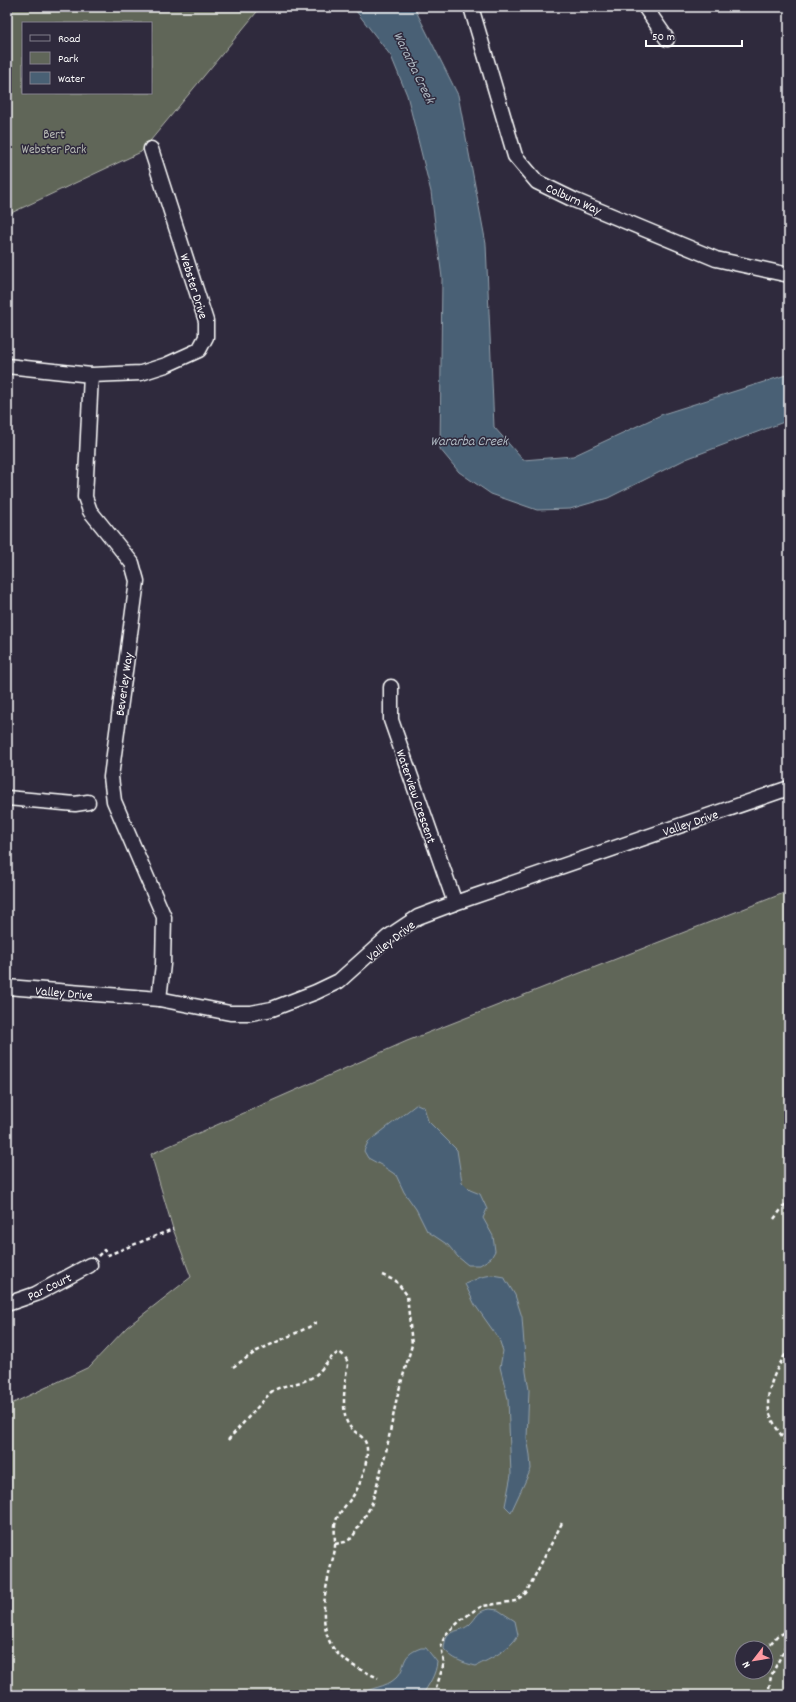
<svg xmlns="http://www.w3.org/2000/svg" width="796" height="1702" font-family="Dekko,sans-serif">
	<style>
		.green { fill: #606659; stroke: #b0b2ac; fill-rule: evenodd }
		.water { fill: #496074; stroke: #92a0ac }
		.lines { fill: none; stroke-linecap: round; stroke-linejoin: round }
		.street-casing { stroke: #fff; stroke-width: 17 }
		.path { stroke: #fff; stroke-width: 2.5; stroke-dasharray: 4 3; stroke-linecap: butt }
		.street { stroke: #2f2a3d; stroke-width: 14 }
		.labels { text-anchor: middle; stroke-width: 3; stroke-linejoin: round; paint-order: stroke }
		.park-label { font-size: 13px; fill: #b7bab4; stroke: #2f2a3d }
		.street-label { font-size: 13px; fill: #fff; stroke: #2f2a3d }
		.water-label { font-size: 14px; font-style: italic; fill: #adb7c0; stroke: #2f2a3d }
	</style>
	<rect width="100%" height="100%" fill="#2f2a3d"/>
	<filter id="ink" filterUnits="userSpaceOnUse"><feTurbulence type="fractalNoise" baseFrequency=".025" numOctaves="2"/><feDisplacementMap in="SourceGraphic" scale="8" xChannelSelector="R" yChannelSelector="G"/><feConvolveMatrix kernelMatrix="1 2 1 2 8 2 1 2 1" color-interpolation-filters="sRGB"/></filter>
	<g filter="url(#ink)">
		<g class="green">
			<path d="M7 7H261L141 152 9 214 7 211ZM23 23H151V93H23Z"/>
			<path d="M789 891V1695H7V1406L89 1367 127 1327 191 1277 173 1229 151 1154 407 1041ZM742 1648H766V1672H742Z"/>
		</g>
		<g class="water">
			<polygon points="350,7 414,7 458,95 486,244 494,427 523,460 573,456 663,414 789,374 789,420 686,459 608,498 570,509 537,510 491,494 459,472 440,449 442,278 431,192 407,95 391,56 356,11"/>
			<polygon points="417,1104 424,1107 428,1121 457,1150 462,1182 470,1190 480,1194 487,1209 483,1218 493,1236 495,1251 491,1258 480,1265 468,1265 458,1257 448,1245 427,1231 416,1209 404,1192 396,1175 381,1165 368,1158 364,1151 368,1142"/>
			<polygon points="492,1275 504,1277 515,1295 522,1317 526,1372 529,1390 527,1438 530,1455 531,1469 511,1512 505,1506 511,1475 508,1399 500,1367 503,1351 499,1339 475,1305 465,1284 481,1277"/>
			<path d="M490 1609 498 1610 515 1621 518 1635C511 1649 490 1659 476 1666 463 1663 452 1659 444 1649 446 1626 456 1635 469 1625 478 1617 476 1611 490 1609Z"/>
			<path d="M421 1648H426L437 1662C436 1674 429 1685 422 1695H359C370 1687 386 1688 396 1678 408 1667 398 1656 421 1648Z"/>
		</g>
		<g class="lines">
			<defs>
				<g id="street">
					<polyline points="471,7 515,156 537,182 574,200 716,259 789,275"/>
					<polyline points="645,7 667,39"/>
					<polyline points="7,366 91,375 141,373 166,365 199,350 206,337 206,321 151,149"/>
					<polyline points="91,375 85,497 90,511 132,563 137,581 111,777 114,801 164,917 163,964 159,999"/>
					<polyline points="391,687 391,720 455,903"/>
					<polyline points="7,798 75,804 88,802"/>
					<polyline points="7,987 159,999 230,1013 251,1013 272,1009 316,992 339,981 388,937 418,917 455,903 789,788"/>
					<polyline points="7,1304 36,1294 90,1265"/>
				</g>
			</defs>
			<use href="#street" class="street-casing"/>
			<g class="path">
				<polyline points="774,1219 783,1207 789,1204"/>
				<polyline points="98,1256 104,1250 108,1255 173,1229"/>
				<path d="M789 1349C777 1367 763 1392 770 1414 774 1426 782 1436 789 1446"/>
				<polyline points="233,1367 257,1351 309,1327 317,1322"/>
				<path d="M228 1440 271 1392C283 1384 296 1385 309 1379 321 1374 326 1360 336 1354L339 1352C344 1355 347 1359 348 1364 348 1368 346 1372 346 1376 345 1384 344 1392 344 1400 344 1408 344 1417 348 1424 355 1436 368 1434 367 1453 366 1468 361 1484 353 1496 348 1503 341 1510 337 1518 332 1530 337 1542 334 1554 326 1585 313 1632 341 1657 351 1666 366 1672 378 1678"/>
				<polyline points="335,1544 345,1542 352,1538 371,1506 386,1452 397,1397 412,1345 407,1295 396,1281 382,1275"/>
				<polyline points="766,1649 777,1636 789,1631"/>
				<polyline points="737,1664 742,1663"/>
				<polyline points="434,1695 444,1663 441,1645 446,1634 461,1620 475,1610 483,1606 515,1601 526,1593 563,1521"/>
				<polyline points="768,1695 771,1676 789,1640"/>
			</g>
			<use href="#street" class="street"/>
		</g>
	</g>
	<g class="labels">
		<g class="park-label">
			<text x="54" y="138">Bert<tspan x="54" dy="15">Webster Park</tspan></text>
		</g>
		<g class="street-label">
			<text transform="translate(574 198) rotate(24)" y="5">Colburn Way</text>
			<text transform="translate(195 286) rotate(73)" y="5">Webster Drive</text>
			<text transform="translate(123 684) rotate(-82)" y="5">Beverley Way</text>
			<text transform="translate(417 796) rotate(71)" y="5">Waterview Crescent</text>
			<text transform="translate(690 822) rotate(-19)" y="5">Valley Drive</text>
			<text transform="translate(390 940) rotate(-38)" y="5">Valley Drive</text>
			<text transform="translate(64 992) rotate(5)" y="5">Valley Drive</text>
			<text transform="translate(49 1286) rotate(-26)" y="5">Par Court</text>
		</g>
		<g class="water-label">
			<text transform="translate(415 67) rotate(64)" y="5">Wararba Creek</text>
			<text x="469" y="445">Wararba Creek</text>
		</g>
	</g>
	<rect width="796" height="1702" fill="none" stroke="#2f2a3d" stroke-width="24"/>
	<rect x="12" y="12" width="772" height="1678" fill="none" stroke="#fff" stroke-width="1.5" filter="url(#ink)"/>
	<rect x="22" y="22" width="130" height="72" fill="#2f2a3d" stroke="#827f8b"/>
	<rect x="30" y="35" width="20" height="6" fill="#2f2a3d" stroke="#827f8b"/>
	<text x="58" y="42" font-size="12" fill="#ffffff">Road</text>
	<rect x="30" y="52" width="20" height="12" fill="#606659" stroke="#827f8b"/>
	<text x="58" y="62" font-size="12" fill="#ffffff">Park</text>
	<rect x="30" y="72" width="20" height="12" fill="#496074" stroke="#827f8b"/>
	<text x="58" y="82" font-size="12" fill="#ffffff">Water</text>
	<g transform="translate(754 1660) rotate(239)"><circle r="19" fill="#2f2a3d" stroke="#827f8b"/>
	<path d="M0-3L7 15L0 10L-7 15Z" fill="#ff9aa2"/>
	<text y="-6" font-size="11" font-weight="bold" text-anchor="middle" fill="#ffffff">N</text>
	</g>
	<path d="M646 40v6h96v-6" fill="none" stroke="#ffffff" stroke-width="2"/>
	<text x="652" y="40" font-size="12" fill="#ffffff" stroke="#2f2a3d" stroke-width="3" paint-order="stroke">50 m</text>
</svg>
